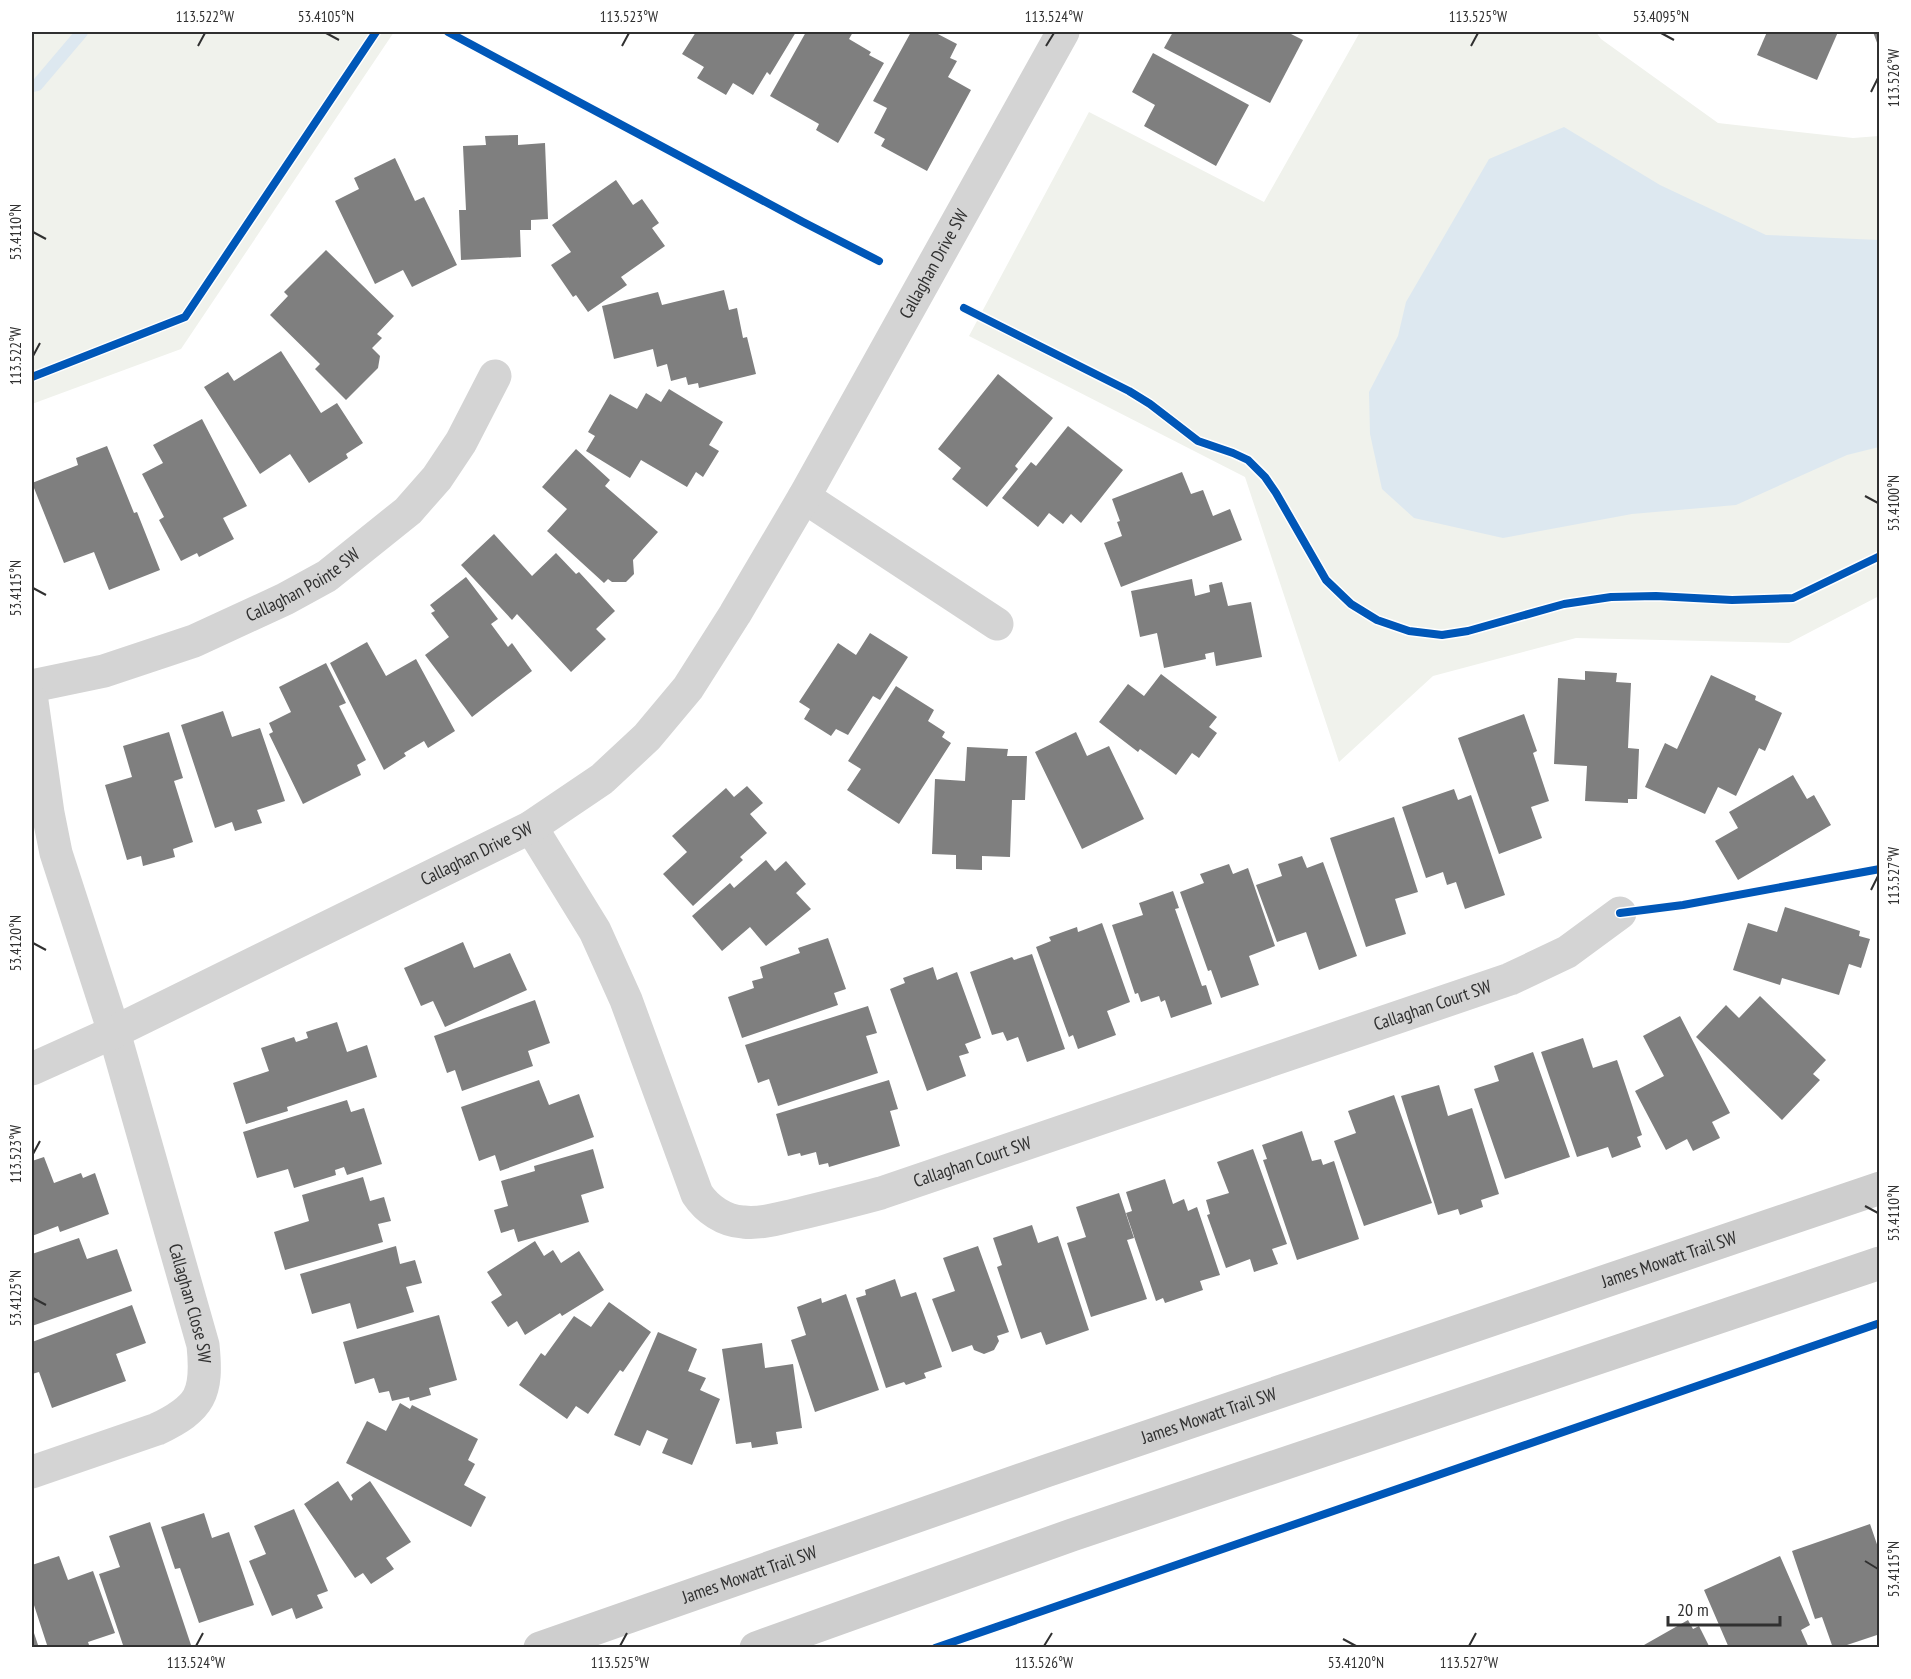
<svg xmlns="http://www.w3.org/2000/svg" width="1911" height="1679" font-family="'PT Sans Narrow',sans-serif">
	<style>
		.green { fill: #f0f2ec }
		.water { fill: #dde8f0 }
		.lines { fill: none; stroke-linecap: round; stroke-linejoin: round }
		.stream { stroke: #dde8f0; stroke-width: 12 }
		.building { fill: #7f7f7f }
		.minor { stroke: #d4d4d4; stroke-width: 33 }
		.tertiary { stroke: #d4d4d4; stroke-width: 33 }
		.secondary { stroke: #cecece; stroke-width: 33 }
		.cycleway-casing { stroke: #fff; stroke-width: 11 }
		.cycleway { stroke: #0057b8; stroke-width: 8 }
		.ticks { fill: none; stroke: #303030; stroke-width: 2 }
		.labels { text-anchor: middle; stroke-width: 6; stroke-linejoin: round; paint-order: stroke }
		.street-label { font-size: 18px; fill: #303030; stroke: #fff }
		.neatline { fill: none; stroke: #303030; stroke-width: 2 }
		.ticks-label { font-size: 15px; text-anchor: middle; fill: #303030 }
	</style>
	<rect width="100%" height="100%" fill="#fff"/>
	<g class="green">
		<polygon points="32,32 394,32 181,349 32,404"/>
		<polygon points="1360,32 1596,32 1601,39 1718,123 1853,138 1879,136 1879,596 1789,643 1576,638 1433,676 1339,762 1245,477 969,336 1089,112 1264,202"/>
	</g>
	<polygon class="water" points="1564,127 1660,185 1766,235 1879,240 1879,447 1847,455 1736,505 1632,514 1503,538 1414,518 1382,489 1370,434 1369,392 1398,336 1406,302 1489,159"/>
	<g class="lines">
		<polyline class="stream" points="32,86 37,85 82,32"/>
	</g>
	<g class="building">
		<polygon points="696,32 796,32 770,75 767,72 753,95 733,83 726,95 697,78 704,67 682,54"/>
		<polygon points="806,32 853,32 849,39 871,52 869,55 884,63 838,143 816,130 819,124 770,96"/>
		<polygon points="911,32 934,32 957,44 950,58 957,61 948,77 971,90 927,171 881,146 885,139 874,133 887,108 873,101"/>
		<polygon points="1173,32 1287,32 1303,40 1270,103 1164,48"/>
		<polygon points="1767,32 1838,32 1817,80 1757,55"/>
		<polygon points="1873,32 1880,32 1880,48 1879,48"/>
		<polygon points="1153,53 1249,105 1216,166 1144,126 1155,105 1132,92"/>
		<polygon points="518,135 518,145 545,143 548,219 531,220 531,230 520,230 521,257 461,260 459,210 466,210 463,146 486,145 485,136"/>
		<polygon points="395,158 415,201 424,197 457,265 412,287 403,270 375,284 335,201 359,189 354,178"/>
		<polygon points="616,180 633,205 642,199 659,223 652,228 665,246 621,277 627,285 588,312 576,295 573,297 551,265 571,252 552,225"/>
		<polygon points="326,250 394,316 377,334 382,338 372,348 380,356 378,368 346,400 315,369 320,364 270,315 288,296 284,292"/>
		<polygon points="724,290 729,310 737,308 743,338 747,337 756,374 699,388 698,383 688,385 686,377 671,381 667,364 657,367 653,349 614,359 602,306 658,292 662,305"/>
		<polygon points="281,351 321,413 337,403 363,443 346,454 348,458 309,483 290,454 260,474 204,387 228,372 234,381"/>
		<polygon points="998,374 1053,418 1015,466 1018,469 987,507 952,479 961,468 938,449"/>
		<polygon points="669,389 723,422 709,445 719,451 703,477 696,472 687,487 641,460 630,478 586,451 595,436 588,432 610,394 637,409 646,393 661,402"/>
		<polygon points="202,419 247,506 223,518 234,539 199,557 197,553 181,561 159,520 164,517 142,474 163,463 153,445"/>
		<polygon points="1068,426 1123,470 1081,523 1071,514 1063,524 1049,513 1038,527 1002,498 1031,462 1036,466"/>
		<polygon points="107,446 134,513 137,512 160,570 109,590 94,552 64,563 32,483 78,465 76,458"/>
		<polygon points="576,449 610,480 605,486 658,532 633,560 634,574 626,582 612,582 608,579 604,583 547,531 567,509 542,487"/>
		<polygon points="1182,472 1191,494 1203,490 1213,516 1230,509 1242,540 1121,587 1104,543 1122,536 1117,522 1120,521 1112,499"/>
		<polygon points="494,534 532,576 556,553 576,574 579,572 615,611 596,629 606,639 571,672 517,614 512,620 461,565"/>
		<polygon points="466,577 498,619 491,624 508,647 512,643 532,671 472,717 425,655 449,637 431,613 435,611 430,605"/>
		<polygon points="1192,579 1195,596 1210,592 1209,585 1222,582 1228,606 1251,602 1262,657 1216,666 1214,652 1205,654 1206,659 1164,668 1157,633 1140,637 1131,591"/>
		<polygon points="870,633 908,657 880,700 873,696 848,735 836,729 831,736 804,719 810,709 799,702 838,643 856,655"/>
		<polygon points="367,642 386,676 416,659 455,731 428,748 424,741 404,753 406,756 384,770 330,663"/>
		<polygon points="326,663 346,703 339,706 366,760 357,765 361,775 303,804 269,734 273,732 269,723 291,712 279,687"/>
		<polygon points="1585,671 1617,673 1616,682 1631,683 1628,748 1639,749 1637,799 1628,799 1628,803 1585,801 1587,766 1554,764 1558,678 1585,680"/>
		<polygon points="1161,674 1217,717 1209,727 1217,733 1199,758 1192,753 1176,775 1140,749 1138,752 1099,722 1128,684 1144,696"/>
		<polygon points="1711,675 1756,696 1755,700 1782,713 1765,751 1759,748 1736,796 1718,787 1705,814 1645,787 1665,743 1677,749"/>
		<polygon points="896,686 934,710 928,721 945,732 942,737 951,743 899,824 847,790 861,769 848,761"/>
		<polygon points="223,711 232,737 260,728 285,801 257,810 262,823 235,831 232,822 215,828 181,725"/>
		<polygon points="1524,714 1537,751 1533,753 1549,801 1531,807 1542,838 1499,854 1458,738"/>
		<polygon points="169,732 183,778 174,781 193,842 173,849 175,857 143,866 141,856 127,860 105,785 132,777 123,746"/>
		<polygon points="1076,732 1087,756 1109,746 1144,819 1082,849 1035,752"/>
		<polygon points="967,747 1008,749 1007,756 1027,756 1025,800 1012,800 1010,857 982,856 982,870 956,869 956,855 932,854 935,779 965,781"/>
		<polygon points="1793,775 1807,799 1814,795 1831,825 1738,880 1715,841 1738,828 1729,812"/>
		<polygon points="747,786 763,803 750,814 767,833 740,857 743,860 693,906 663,874 687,852 672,836 726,788 734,797"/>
		<polygon points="1454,789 1458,800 1471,795 1505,895 1465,909 1456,882 1447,885 1443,872 1426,878 1402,807"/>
		<polygon points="1394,817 1418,892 1395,899 1406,934 1366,947 1330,838"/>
		<polygon points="1302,856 1307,868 1323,862 1357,956 1319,970 1306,932 1277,942 1256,885 1282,876 1278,864"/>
		<polygon points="766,860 775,871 786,861 806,884 796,893 811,909 766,946 750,927 722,951 692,916 730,883 734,888"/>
		<polygon points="1229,864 1233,874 1248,868 1275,946 1249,956 1259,985 1221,998 1211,970 1208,971 1180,892 1204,883 1200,874"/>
		<polygon points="1173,891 1179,908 1175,909 1202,986 1206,985 1212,1004 1171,1018 1165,1000 1161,1002 1159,996 1141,1002 1138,993 1135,994 1112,925 1143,915 1139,903"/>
		<polygon points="1785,907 1860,931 1859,936 1870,939 1861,968 1849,964 1839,995 1782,978 1780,985 1733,970 1748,923 1777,932"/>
		<polygon points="1102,923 1130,1002 1107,1011 1116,1035 1078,1049 1073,1035 1069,1037 1036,947 1051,941 1049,937 1077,927 1078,932"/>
		<polygon points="828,938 846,989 834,993 838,1005 742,1038 728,997 754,988 752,981 763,978 760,967 800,953 798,948"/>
		<polygon points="463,942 474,968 510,953 527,990 445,1027 433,1001 421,1006 404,968"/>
		<polygon points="1032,954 1065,1049 1027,1062 1018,1037 1007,1041 1003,1032 992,1035 970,972 1012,957 1014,960"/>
		<polygon points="933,967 937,980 957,972 981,1038 965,1044 969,1053 959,1056 966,1076 927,1091 890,989 905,983 903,978"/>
		<polygon points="1760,996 1826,1060 1813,1074 1820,1080 1782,1120 1696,1037 1726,1005 1739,1018"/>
		<polygon points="535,1000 550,1043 528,1051 533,1066 462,1091 455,1070 447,1073 434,1036"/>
		<polygon points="868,1006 877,1033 866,1036 878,1073 778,1106 769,1079 758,1083 745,1045"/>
		<polygon points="1680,1016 1730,1113 1712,1122 1720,1138 1693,1151 1687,1139 1666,1150 1635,1091 1664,1076 1643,1036"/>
		<polygon points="337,1022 347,1052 367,1045 377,1077 287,1107 288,1111 246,1124 233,1083 269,1071 261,1048 294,1037 296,1042 308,1038 306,1032"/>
		<polygon points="1583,1038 1593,1068 1617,1060 1642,1135 1637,1137 1641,1147 1612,1158 1608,1147 1577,1157 1541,1052"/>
		<polygon points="1533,1052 1570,1157 1505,1179 1474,1089 1499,1081 1494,1066"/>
		<polygon points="539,1080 549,1105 579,1094 594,1137 500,1171 495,1155 479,1161 461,1107"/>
		<polygon points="889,1080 898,1109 890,1111 900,1146 829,1167 828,1163 819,1165 816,1152 801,1156 800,1153 788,1156 776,1114"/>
		<polygon points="1439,1085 1448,1116 1472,1108 1499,1194 1481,1200 1483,1207 1460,1215 1458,1209 1438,1215 1401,1096"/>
		<polygon points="1394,1095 1432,1203 1364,1226 1334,1141 1356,1133 1348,1111"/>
		<polygon points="347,1100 351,1112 364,1108 382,1164 347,1175 344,1167 335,1170 336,1175 294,1188 288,1169 257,1178 243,1132"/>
		<polygon points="1302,1131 1312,1161 1321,1159 1323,1165 1334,1161 1359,1239 1297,1260 1263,1160 1267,1159 1262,1145"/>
		<polygon points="593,1149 604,1188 581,1195 589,1222 518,1242 514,1229 501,1233 494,1210 508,1206 501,1181 535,1171 534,1166"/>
		<polygon points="1253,1149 1287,1244 1272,1249 1278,1264 1254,1272 1250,1259 1226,1268 1207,1215 1210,1214 1206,1200 1229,1193 1217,1162"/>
		<polygon points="44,1157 54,1183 81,1173 83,1178 95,1173 109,1214 60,1232 58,1226 32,1236 32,1161"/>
		<polygon points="363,1177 370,1201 384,1197 391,1221 378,1224 383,1242 285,1270 274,1232 309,1221 302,1195"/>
		<polygon points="1165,1179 1173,1204 1184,1199 1188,1211 1197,1207 1220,1275 1200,1281 1203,1290 1165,1303 1163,1298 1156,1301 1126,1213 1132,1211 1126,1192"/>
		<polygon points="1119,1193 1134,1238 1127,1240 1147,1299 1091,1317 1067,1243 1086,1237 1076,1207"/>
		<polygon points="1032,1225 1038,1243 1058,1236 1089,1330 1046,1345 1041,1332 1021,1339 997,1267 1002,1265 993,1238"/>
		<polygon points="79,1238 87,1259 117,1249 132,1291 32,1326 32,1254"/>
		<polygon points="535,1241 544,1256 553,1250 561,1263 579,1251 604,1290 562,1316 560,1313 525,1335 517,1321 508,1327 491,1302 502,1295 487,1272"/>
		<polygon points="396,1246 400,1264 415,1260 422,1283 406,1287 414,1312 357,1329 350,1303 312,1314 300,1274"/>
		<polygon points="978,1246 1009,1332 997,1336 999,1341 994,1350 984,1354 974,1350 972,1345 952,1352 932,1299 955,1291 943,1258"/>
		<polygon points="895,1279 901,1297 916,1292 942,1367 924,1373 926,1378 906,1385 904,1382 886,1388 856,1298 866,1295 865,1290"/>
		<polygon points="846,1294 879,1390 815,1412 791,1340 806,1335 797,1307 821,1298 822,1303"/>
		<polygon points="609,1302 651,1332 623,1372 620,1370 588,1414 576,1406 567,1419 519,1385 541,1353 545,1356 574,1316 591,1327"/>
		<polygon points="132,1305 146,1343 116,1354 126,1381 52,1408 39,1372 32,1374 32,1342"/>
		<polygon points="439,1315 457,1380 429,1388 431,1395 410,1401 409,1397 392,1401 389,1391 379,1393 374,1378 355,1384 343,1342"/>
		<polygon points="658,1332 697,1349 688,1371 706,1378 700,1390 720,1399 692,1465 662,1453 668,1439 647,1430 640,1446 614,1435"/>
		<polygon points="762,1343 765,1368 793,1364 802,1428 776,1432 778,1444 752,1448 751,1442 736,1444 722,1349"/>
		<polygon points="400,1403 410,1409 412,1405 478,1439 468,1460 475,1464 464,1485 486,1497 471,1527 346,1463 367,1421 386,1431"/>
		<polygon points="338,1481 351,1501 353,1499 351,1495 370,1481 411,1542 386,1558 394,1569 371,1584 363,1573 355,1578 304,1504"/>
		<polygon points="294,1509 328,1591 317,1595 323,1608 296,1619 292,1608 272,1616 249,1561 266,1554 254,1526"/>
		<polygon points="204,1513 212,1538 229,1532 254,1605 199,1623 180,1568 175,1569 161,1527"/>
		<polygon points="150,1522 191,1645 183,1648 124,1648 99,1574 120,1567 109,1536"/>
		<polygon points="1870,1524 1880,1553 1880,1634 1838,1648 1833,1648 1822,1617 1815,1619 1792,1551"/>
		<polygon points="59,1556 68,1580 93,1571 115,1633 88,1642 90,1648 48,1648 32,1599 32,1565"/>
		<polygon points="1780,1556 1810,1625 1801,1630 1809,1648 1729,1648 1704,1590"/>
		<polygon points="1688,1620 1693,1629 1699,1626 1710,1648 1646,1648 1644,1645"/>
		<polygon points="32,1627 39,1648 32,1648"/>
	</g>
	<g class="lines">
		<g class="minor">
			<polyline points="804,497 997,624"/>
			<path id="s1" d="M32 686 104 671 194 641 285 599 327 576 408 511 437 478 461 442 495 376"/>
			<path id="s2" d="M32 701 48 813 56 853 114 1032 203 1345C208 1394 201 1408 157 1429L32 1472"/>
			<path id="s3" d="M531 827 595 931 626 1000 697 1194C707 1209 724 1221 743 1222 760 1224 777 1219 794 1215 823 1208 852 1201 881 1193L1510 979 1567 952 1620 913"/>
		</g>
		<path class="tertiary" id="s4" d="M32 1069 114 1032 531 827 602 779 647 737 688 688 735 614 804 497 1063 32"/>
		<g class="secondary">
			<path id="s5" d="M540 1648 1046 1471 1880 1188"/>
			<polyline points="756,1648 1072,1535 1880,1263"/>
		</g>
		<defs>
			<g id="cycleway">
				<polyline points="448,32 803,222 879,261"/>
				<polyline points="964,308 1129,391 1150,404 1198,441 1233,453 1248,460 1265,477 1276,493 1326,580 1351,604 1377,620 1409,631 1442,635 1468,631 1564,604 1611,597 1656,596 1732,600 1793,598 1880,556"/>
				<polyline points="32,377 185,317 376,32"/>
				<polyline points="1620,913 1683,905 1880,869"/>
				<polyline points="935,1648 1880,1323"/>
			</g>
		</defs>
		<use href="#cycleway" class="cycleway-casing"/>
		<use href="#cycleway" class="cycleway"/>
	</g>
	<path class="ticks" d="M326 33 339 40M1661 33 1674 40M198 46 205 33M622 46 629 33M1046 46 1054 33M1471 46 1478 33M1871 92 1878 78M33 232 46 239M33 356 40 343M1865 496 1878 503M33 588 46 595M1871 890 1878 876M33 943 46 950M33 1154 40 1141M1865 1206 1878 1213M33 1298 46 1305M1865 1561 1878 1569M1343 1639 1356 1646M196 1646 203 1633M620 1646 627 1633M1044 1646 1052 1633M1469 1646 1476 1633"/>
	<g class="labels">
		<g class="street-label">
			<text dy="6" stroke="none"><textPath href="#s4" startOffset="1256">Callaghan Drive SW</textPath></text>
			<text dy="6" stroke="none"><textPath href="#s1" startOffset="291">Callaghan Pointe SW</textPath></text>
			<text dy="6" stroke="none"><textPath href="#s4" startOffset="494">Callaghan Drive SW</textPath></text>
			<text dy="6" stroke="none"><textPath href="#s3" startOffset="1184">Callaghan Court SW</textPath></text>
			<text dy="6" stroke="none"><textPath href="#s3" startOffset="698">Callaghan Court SW</textPath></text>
			<text dy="6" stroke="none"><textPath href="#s5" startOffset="1194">James Mowatt Trail SW</textPath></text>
			<text dy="6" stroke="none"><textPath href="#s2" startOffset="624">Callaghan Close SW</textPath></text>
			<text dy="6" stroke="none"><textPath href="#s5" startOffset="708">James Mowatt Trail SW</textPath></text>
			<text dy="6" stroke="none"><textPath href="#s5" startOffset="222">James Mowatt Trail SW</textPath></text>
		</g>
	</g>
	<rect width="1911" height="1679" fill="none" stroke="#ffffff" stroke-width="66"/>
	<path d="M1668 1616v9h112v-9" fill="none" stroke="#303030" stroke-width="3"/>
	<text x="1677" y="1616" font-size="18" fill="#303030" stroke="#ffffff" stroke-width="4.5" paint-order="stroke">20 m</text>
	<rect x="33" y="33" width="1845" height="1613" class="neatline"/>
	<g class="ticks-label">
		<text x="205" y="22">113.522°W</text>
		<text x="326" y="22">53.4105°N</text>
		<text x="629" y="22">113.523°W</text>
		<text x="1054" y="22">113.524°W</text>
		<text x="1478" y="22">113.525°W</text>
		<text x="1661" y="22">53.4095°N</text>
		<text transform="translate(1894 78) rotate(-90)" y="5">113.526°W</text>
		<text transform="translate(16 232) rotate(-90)" y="5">53.4110°N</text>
		<text transform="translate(16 356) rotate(-90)" y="5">113.522°W</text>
		<text transform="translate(1894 503) rotate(-90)" y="5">53.4100°N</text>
		<text transform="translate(16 588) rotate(-90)" y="5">53.4115°N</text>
		<text transform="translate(1894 876) rotate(-90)" y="5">113.527°W</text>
		<text transform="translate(16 943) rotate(-90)" y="5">53.4120°N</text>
		<text transform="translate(16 1154) rotate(-90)" y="5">113.523°W</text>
		<text transform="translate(1894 1213) rotate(-90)" y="5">53.4110°N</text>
		<text transform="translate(16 1298) rotate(-90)" y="5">53.4125°N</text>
		<text transform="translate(1894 1569) rotate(-90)" y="5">53.4115°N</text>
		<text x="196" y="1668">113.524°W</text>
		<text x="620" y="1668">113.525°W</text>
		<text x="1044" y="1668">113.526°W</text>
		<text x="1356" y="1668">53.4120°N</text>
		<text x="1469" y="1668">113.527°W</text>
	</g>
</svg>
